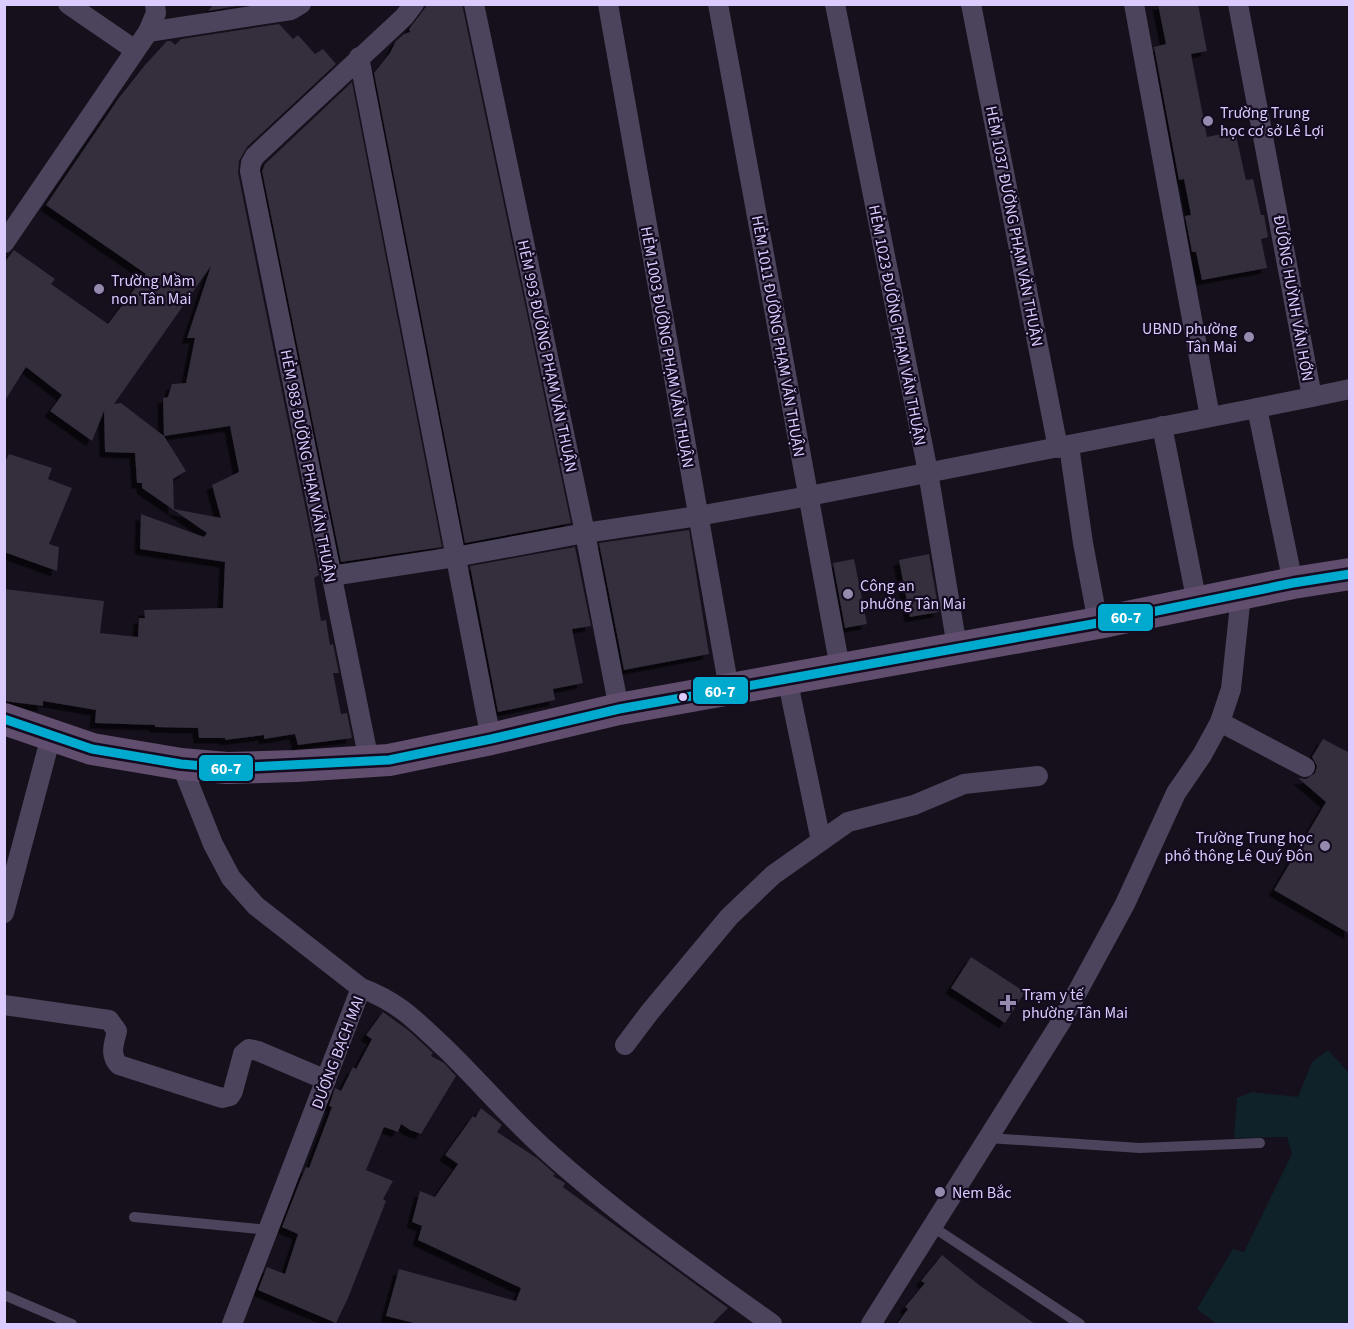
<svg xmlns="http://www.w3.org/2000/svg" width="1354" height="1329" font-family="'Source Sans 3',sans-serif">
	<style>
		.green { fill: #0f2229 }
		.building { fill: #342d3e; fill-rule: evenodd; filter: url(#shadow) }
		.lines { fill: none; stroke-linecap: round; stroke-linejoin: round }
		.service { stroke: #4b445c; stroke-width: 10 }
		.minor { stroke: #4b445c; stroke-width: 20 }
		.primary { stroke: #614d6e; stroke-width: 32 }
		.bus-1-casing { stroke: #140b20; stroke-width: 14 }
		.bus-1 { stroke: #00a9ce; stroke-width: 9 }
		.poi-dot { fill: #968aaf; stroke: #140b20; stroke-width: 2 }
		.bus-dot { fill: #dccbff; stroke: #140b20; stroke-width: 2 }
		.labels { text-anchor: middle; stroke-width: 4.5; stroke-linejoin: round; paint-order: stroke }
		.poi-label { font-size: 16px; fill: #dccbff; stroke: #140b20; text-anchor: start }
		.street-label { font-size: 16px; fill: #dccbff; stroke: #140b20 }
		.line-badge { stroke: #140b20; stroke-width: 2 }
		.badge-label { font-size: 16px; text-anchor: middle; font-weight: bold; fill: #fff }
	</style>
	<defs>
		<filter id="shadow"><feDropShadow dx="-5.5" dy="5.5" stdDeviation="0" flood-color="#0009"/></filter>
	</defs>
	<rect width="100%" height="100%" fill="#15101b"/>
	<polygon class="green" points="1328,1050 1349,1073 1349,1324 1217,1324 1197,1309 1233,1249 1244,1252 1292,1154 1287,1137 1234,1138 1237,1098 1252,1092 1298,1097 1312,1062"/>
	<g class="building">
		<polygon points="214,4 248,4 208,11"/>
		<polygon points="428,4 462,4 571,523 465,543 374,73 390,53 396,41 404,34 410,32 409,29"/>
		<polygon points="1158,4 1198,4 1207,51 1191,54 1207,137 1235,131 1246,180 1253,179 1261,215 1264,215 1268,237 1261,239 1267,268 1202,280 1196,252 1192,252 1185,216 1191,215 1184,179 1179,180 1154,47 1166,44"/>
		<path d="M279 24 293 39 298 35 315 54 323 49 336 64 247 147 239 161 238 173 319 575 314 578 321 621 326 620 330 645 333 644 339 673H333L341 714 347 713 352 738 298 745 295 734 264 739V735L225 740V738H199L198 728 155 727V725L95 723 96 710 43 701V706L4 701V589L104 601 100 633 138 637 139 618H145L144 610 223 608 225 562 140 549 141 514 204 537 207 533 142 488V483H137L135 453 105 452 104 411 92 441 50 411 62 395 26 367 4 402V263L14 250 55 279 51 284 108 324 146 274 46 205 118 99 144 66 167 41H171L175 45 181 39ZM211 266 187 338H195L186 383 172 384 168 397 163 398 164 436 121 403 114 404ZM230 426 239 472 212 485 221 518 174 509 173 479 186 471 164 436Z"/>
		<polygon points="352,82 442,547 341,562 262,171 265,164"/>
		<polygon points="9,454 52,468 48,479 72,488 49,544 59,547 57,571 4,552 4,464"/>
		<polygon points="689,530 709,654 624,670 599,543"/>
		<polygon points="575,547 591,626 572,629 583,683 553,689 555,700 498,712 470,566"/>
		<polygon points="929,554 939,612 910,617 899,560"/>
		<polygon points="854,559 867,624 845,628 833,563"/>
		<polygon points="1323,739 1350,753 1350,934 1274,890 1326,802 1298,778 1306,779 1315,773 1317,766 1312,757"/>
		<polygon points="971,957 1025,992 1005,1023 951,988"/>
		<polygon points="383,1012 408,1030 433,1053 431,1056 444,1063 456,1076 421,1134 410,1130 401,1124 398,1132 384,1127 366,1170 393,1181 383,1199 386,1201 348,1298 336,1323 258,1290 267,1267 285,1274 298,1234 282,1227 300,1181 306,1167 309,1168 332,1107 329,1106 335,1088 341,1091 353,1067 356,1069 372,1039 366,1035"/>
		<polygon points="481,1108 502,1125 497,1132 537,1158 555,1174 553,1176 565,1183 563,1187 728,1308 712,1324 418,1324 386,1316 399,1269 516,1301 521,1288 418,1240 422,1226 412,1222 420,1191 435,1197 458,1164 445,1155 473,1116 475,1118"/>
		<polygon points="942,1255 979,1285 1035,1324 897,1324 908,1309 905,1307 925,1283 921,1281"/>
	</g>
	<g class="lines">
		<g class="service">
			<polyline points="988,1138 1140,1148 1260,1143"/>
			<polyline points="134,1217 269,1230"/>
			<polyline points="933,1227 1080,1324"/>
			<polyline points="4,1295 72,1324"/>
		</g>
		<g class="minor">
			<polyline points="68,4 135,50"/>
			<polyline points="474,4 585,533 619,709"/>
			<polyline points="608,4 729,689"/>
			<polyline points="718,4 840,668"/>
			<polyline points="835,4 928,472 957,647"/>
			<polyline points="971,4 1058,448"/>
			<polyline points="1134,4 1210,417"/>
			<polyline points="1238,4 1312,397 1257,408 1293,583"/>
			<polyline points="148,32 291,10 301,4"/>
			<polyline points="359,57 491,739"/>
			<polyline points="4,243 148,32 156,13 155,4"/>
			<polyline points="1312,397 1350,389"/>
			<polyline points="1162,426 1197,603"/>
			<polyline points="1069,446 1083,543 1098,623"/>
			<polyline points="331,576 455,557 585,533 698,516 809,496 1257,408"/>
			<polyline points="787,678 821,841"/>
			<polyline points="1220,722 1305,767"/>
			<polyline points="369,761 250,171 251,163 255,156 404,17 414,4"/>
			<polyline points="181,764 213,844 231,878 256,906 361,988 232,1324"/>
			<polyline points="4,913 51,736"/>
			<path d="M361 988C399 1002 416 1021 445 1048 480 1082 512 1120 548 1152 618 1215 695 1269 772 1324"/>
			<path d="M4 1005 109 1020 117 1031C114 1044 109 1055 119 1065L222 1098 230 1096 233 1091 243 1054 249 1049 258 1051 326 1080"/>
			<polyline points="625,1045 649,1013 729,917 773,875 848,822 914,805 964,784 1038,776"/>
			<polyline points="871,1324 1061,1022 1125,904 1176,793 1202,755 1220,722 1231,689 1241,595"/>
		</g>
		<polyline class="primary" points="4,719 92,749 181,764 227,768 296,766 389,760 491,739 619,709 1098,623 1293,583 1350,574"/>
		<defs>
			<polyline id="bus-1" points="4,719 92,749 181,764 227,768 389,760 491,739 619,709 1098,623 1293,583 1350,574"/>
		</defs>
		<use href="#bus-1" class="bus-1-casing"/>
		<use href="#bus-1" class="bus-1"/>
	</g>
	<g class="poi-dot">
		<circle cx="1208" cy="121" r="6"/>
		<circle cx="99" cy="289" r="6"/>
		<circle cx="1249" cy="337" r="6"/>
		<circle cx="848" cy="594" r="6"/>
		<circle cx="1325" cy="846" r="6"/>
		<path d="M1005 994h6v6h6v6h-6v6h-6v-6h-6v-6h6z"/>
		<circle cx="940" cy="1192" r="6"/>
	</g>
	<circle class="bus-dot" cx="683" cy="697" r="5"/>
	<g class="labels">
		<g class="poi-label">
			<text x="1220" y="118">Trường Trung<tspan x="1220" dy="18">học cơ sở Lê Lợi</tspan></text>
			<text x="111" y="286">Trường Mầm<tspan x="111" dy="18">non Tân Mai</tspan></text>
			<text x="1237" y="334" text-anchor="end">UBND phường<tspan x="1237" dy="18">Tân Mai</tspan></text>
			<text x="860" y="591">Công an<tspan x="860" dy="18">phường Tân Mai</tspan></text>
			<text x="1313" y="843" text-anchor="end">Trường Trung học<tspan x="1313" dy="18">phổ thông Lê Quý Đôn</tspan></text>
			<text x="1022" y="1000">Trạm y tế<tspan x="1022" dy="18">phường Tân Mai</tspan></text>
			<text x="952" y="1198">Nem Bắc</text>
		</g>
		<g class="street-label">
			<text transform="translate(1015 226) rotate(79)" y="6">HẺM 1037 ĐƯỜNG PHẠM VĂN THUẬN</text>
			<text transform="translate(1294 298) rotate(80)" y="6">ĐƯỜNG HUỲNH VĂN HỚN</text>
			<text transform="translate(898 325) rotate(79)" y="6">HẺM 1023 ĐƯỜNG PHẠM VĂN THUẬN</text>
			<text transform="translate(779 336) rotate(80)" y="6">HẺM 1011 ĐƯỜNG PHẠM VĂN THUẬN</text>
			<text transform="translate(668 347) rotate(80)" y="6">HẺM 1003 ĐƯỜNG PHẠM VĂN THUẬN</text>
			<text transform="translate(548 356) rotate(78)" y="6">HẺM 993 ĐƯỜNG PHẠM VĂN THUẬN</text>
			<text transform="translate(309 466) rotate(79)" y="6">HẺM 983 ĐƯỜNG PHẠM VĂN THUẬN</text>
			<text transform="translate(337 1052) rotate(-69)" y="6">DƯƠNG BẠCH MAI</text>
		</g>
	</g>
	<g class="line-badge">
		<rect x="1097" y="603" width="57" height="29" rx="6" fill="#00a9ce"/>
		<rect x="692" y="676" width="57" height="29" rx="6" fill="#00a9ce"/>
		<rect x="198" y="754" width="56" height="28" rx="6" fill="#00a9ce"/>
	</g>
	<g class="badge-label">
		<text x="1126" y="623">60-7</text>
		<text x="720" y="697">60-7</text>
		<text x="226" y="774">60-7</text>
	</g>
	<rect width="1354" height="1329" fill="none" stroke="#dccbff" stroke-width="12"/>
</svg>
